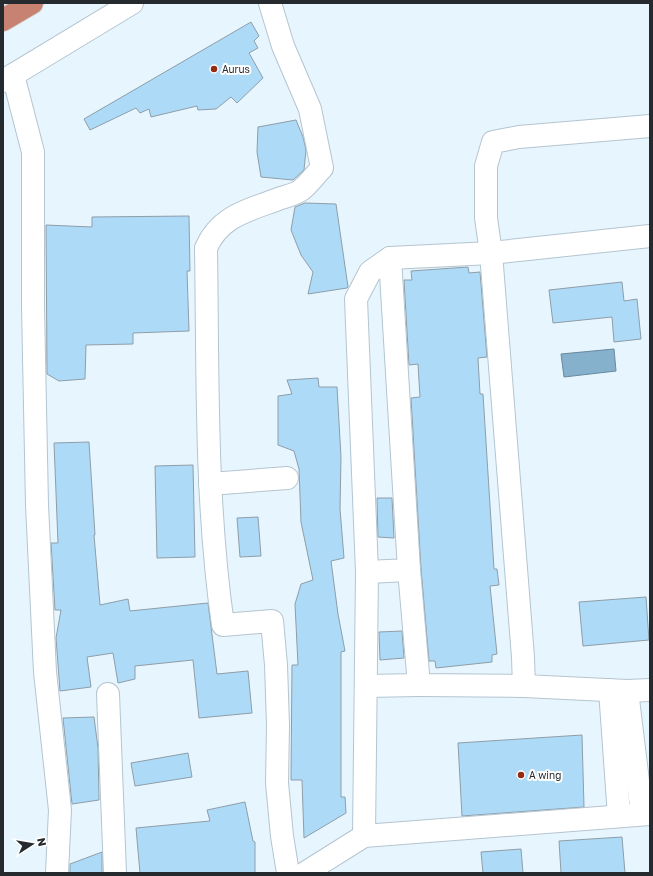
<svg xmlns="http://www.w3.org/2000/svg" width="653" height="876" font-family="'Golos Text',sans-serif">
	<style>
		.water { fill: #85b1cd; stroke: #68889d }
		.building { fill: #addaf7; stroke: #8e9ea9 }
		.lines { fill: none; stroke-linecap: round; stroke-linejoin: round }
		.minor-casing { stroke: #b4c5d0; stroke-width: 24 }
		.highway-casing { stroke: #d3d4d5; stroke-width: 24 }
		.minor { stroke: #fff; stroke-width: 22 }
		.highway { stroke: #c88271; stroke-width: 22 }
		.poi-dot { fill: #942c12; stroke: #fff; stroke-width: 1.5 }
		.labels { text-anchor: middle; stroke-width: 4; stroke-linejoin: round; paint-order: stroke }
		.poi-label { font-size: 10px; fill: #242a2e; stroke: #fff; text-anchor: start }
	</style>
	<rect width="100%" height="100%" fill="#e7f5fe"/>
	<polygon class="water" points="614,349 616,371 564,377 561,354"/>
	<g class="building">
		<polygon points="251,22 259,36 254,41 258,48 249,53 263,78 237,103 231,97 216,109 198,110 197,106 151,117 149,109 140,113 136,108 90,130 84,119"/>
		<polygon points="296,120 303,137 306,150 304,170 293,180 261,177 257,152 258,127"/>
		<polygon points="305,203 336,204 348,287 347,288 308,294 313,272 301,255 291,230 295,207"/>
		<polygon points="189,216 190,271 187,271 189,331 133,333 133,344 86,345 85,379 59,381 47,374 46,225 92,227 92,217"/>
		<polygon points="468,267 469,273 480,272 487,357 478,358 480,394 483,394 494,569 497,569 499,585 490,586 497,654 492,655 492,662 436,668 435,661 429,661 421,569 411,398 420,397 418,364 409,365 404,280 412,280 411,271"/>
		<polygon points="622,282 624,301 637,299 641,339 614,342 612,317 553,323 549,290"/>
		<polygon points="318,378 319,387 337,387 341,457 340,509 344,558 331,561 338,614 345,651 341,652 341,797 345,797 346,813 304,838 302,780 291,780 292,665 298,665 295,604 301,584 313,580 301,522 299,469 294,451 278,445 278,396 292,394 287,380"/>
		<polygon points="89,442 95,535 94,535 100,605 128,599 130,611 208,603 217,674 248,671 252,713 199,718 193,660 135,666 135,679 118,683 113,653 87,657 91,687 60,691 56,638 61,610 55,610 51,543 58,543 54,443"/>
		<polygon points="193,465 195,557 157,558 155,466"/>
		<polygon points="377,498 392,498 394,538 378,537"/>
		<polygon points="258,517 261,556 240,557 237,518"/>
		<polygon points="646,597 649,640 583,646 579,602"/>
		<polygon points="402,631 404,658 380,660 379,632"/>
		<polygon points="94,717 98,748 99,800 72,804 63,718"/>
		<polygon points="582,735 584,807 462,816 458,743"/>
		<polygon points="188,753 192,777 135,786 131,763"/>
		<polygon points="245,802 253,841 255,842 255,873 140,873 136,828 210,821 207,810"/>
		<polygon points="622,837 625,873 561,873 559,841"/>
		<polygon points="521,849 523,873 483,873 481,852"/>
		<polygon points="102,852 102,873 70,873 70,864"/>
	</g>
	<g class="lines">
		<defs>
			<g id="minor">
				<path d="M270 3 283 46 310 109 322 168C315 175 309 184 301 190 296 194 287 196 281 198 250 210 220 215 206 248 208 373 205 500 223 625L272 621 276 665 278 725 277 783 282 836 288 873"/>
				<polyline points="13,75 33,152 33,307 37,505 45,672 60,810 57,873"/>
				<polyline points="3,81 132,3"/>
				<polyline points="650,126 519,137 493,142 486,166 486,218 491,253 523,657 524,686 627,691 650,690"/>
				<polyline points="210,484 287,478"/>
				<polyline points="409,570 419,685 524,686"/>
				<polyline points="367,572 409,570 390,258"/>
				<polyline points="366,686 419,685"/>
				<polyline points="610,690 619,816"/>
				<polyline points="627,691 642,814"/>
				<polyline points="108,694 115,873"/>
				<polyline points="364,836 367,572 356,299 370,272 390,258 491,253 650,236"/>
				<polyline points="305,873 364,836 650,814"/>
			</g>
			<polyline id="highway" points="3,20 32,3"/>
		</defs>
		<use href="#minor" class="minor-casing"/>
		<use href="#highway" class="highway-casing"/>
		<use href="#minor" class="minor"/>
		<use href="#highway" class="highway"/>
	</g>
	<g class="poi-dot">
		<circle cx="214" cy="69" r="4"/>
		<circle cx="521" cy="775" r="4"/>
	</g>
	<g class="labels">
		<g class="poi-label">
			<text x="222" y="73">Aurus</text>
			<text x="529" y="779">A wing</text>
		</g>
	</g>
	<rect width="653" height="876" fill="none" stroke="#242a2e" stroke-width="8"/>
	<g transform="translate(32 844) rotate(78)" stroke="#ffffff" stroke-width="3" paint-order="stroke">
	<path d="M0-3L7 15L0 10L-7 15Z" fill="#242a2e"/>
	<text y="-6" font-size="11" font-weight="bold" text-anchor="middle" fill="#242a2e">N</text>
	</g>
</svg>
